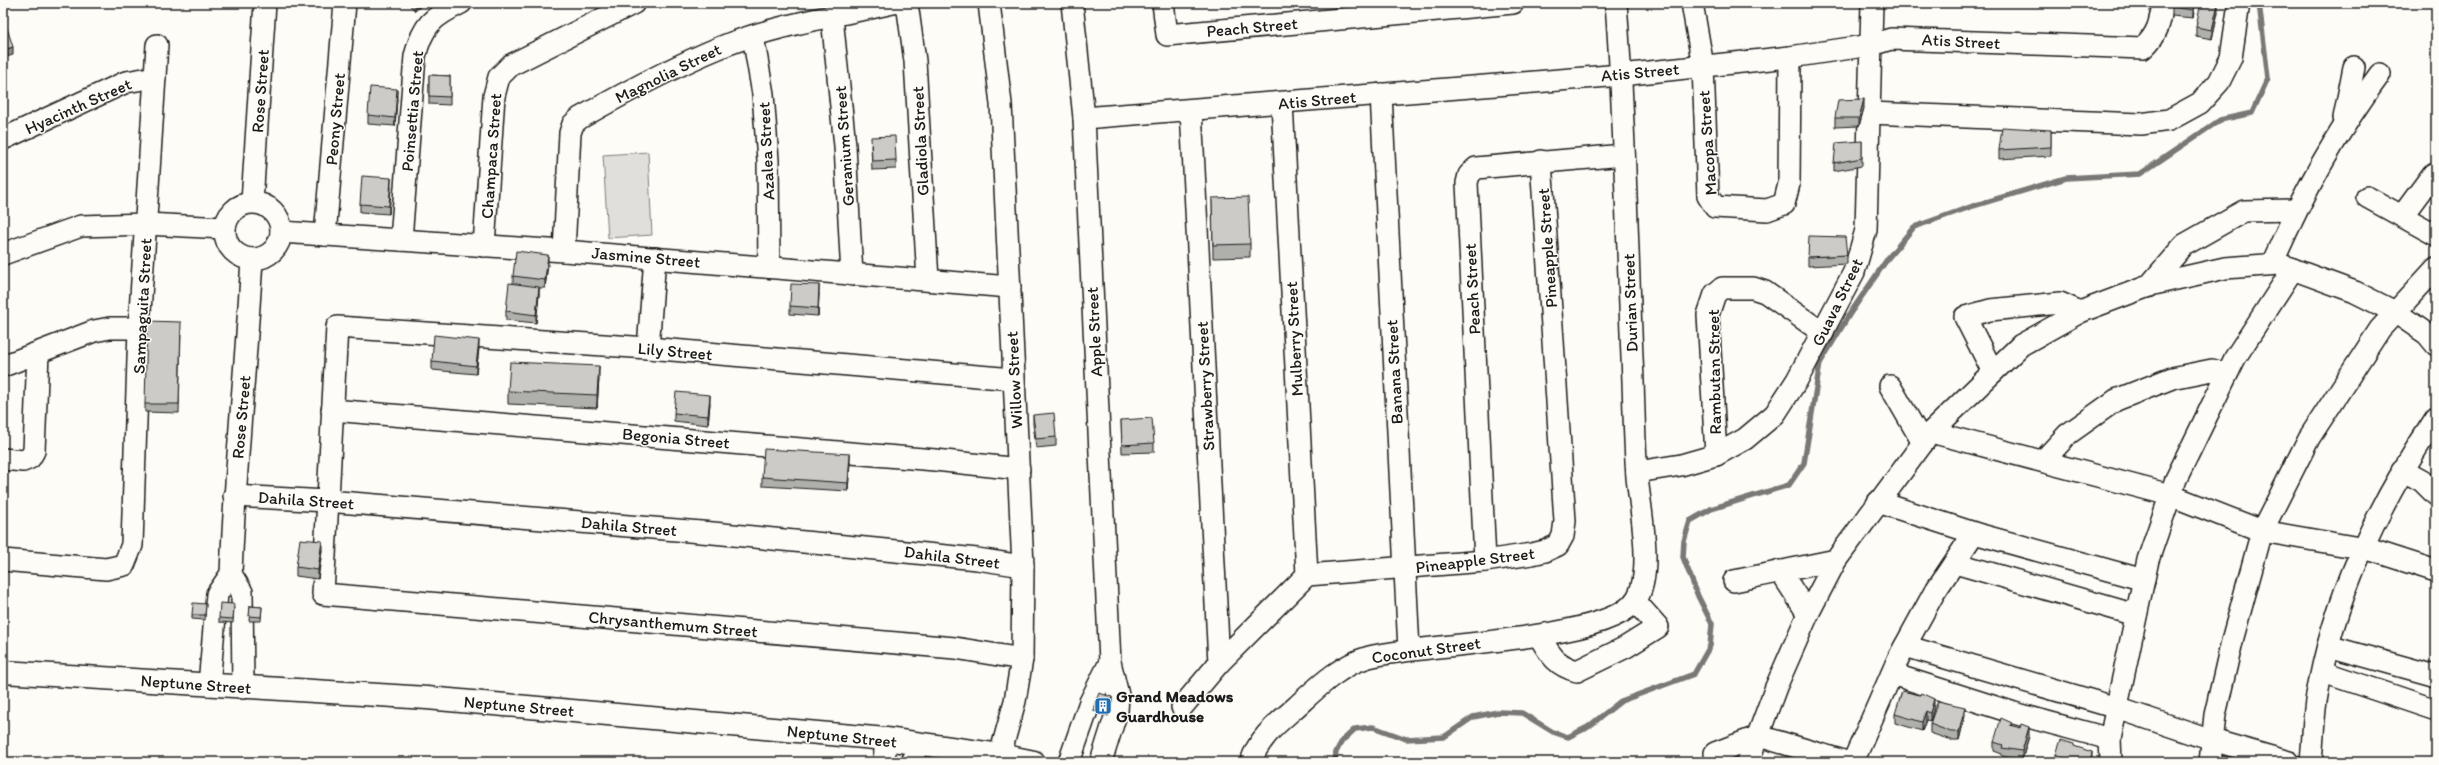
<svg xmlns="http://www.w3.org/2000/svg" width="2439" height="765" font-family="Itim,sans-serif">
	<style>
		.garden { fill: #e0dfdb; stroke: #7e7e7c }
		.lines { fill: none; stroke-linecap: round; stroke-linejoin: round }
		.stream { stroke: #797876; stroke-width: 5.5 }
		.minor-casing { stroke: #1c1c1c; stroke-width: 24 }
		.tertiary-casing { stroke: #1c1c1c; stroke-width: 25 }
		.minor { stroke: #fdfcf7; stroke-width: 21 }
		.tertiary { stroke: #fdfcf7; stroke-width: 22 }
		.wall { fill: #afafac; stroke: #1c1c1c }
		.shaded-wall { fill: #8f8e8c; stroke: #1c1c1c }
		.building { fill: #cccbc8; stroke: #1c1c1c }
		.labels { text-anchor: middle; stroke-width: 3; stroke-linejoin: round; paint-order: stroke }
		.street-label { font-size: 17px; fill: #1c1c1c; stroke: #fdfcf7 }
		.poi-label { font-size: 17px; font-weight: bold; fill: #1c1c1c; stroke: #fdfcf7; text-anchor: start }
	</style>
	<rect width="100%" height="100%" fill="#fdfcf7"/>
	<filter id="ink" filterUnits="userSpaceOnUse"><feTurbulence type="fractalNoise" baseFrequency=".025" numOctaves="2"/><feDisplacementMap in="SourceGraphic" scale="8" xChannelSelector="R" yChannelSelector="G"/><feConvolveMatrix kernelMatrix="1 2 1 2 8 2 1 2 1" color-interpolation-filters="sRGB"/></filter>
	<g filter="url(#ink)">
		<polygon class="garden" points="648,152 652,235 608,238 603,155"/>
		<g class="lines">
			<polyline class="stream" points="1335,762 1336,752 1342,741 1355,729 1373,727 1406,739 1444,737 1473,717 1498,712 1522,713 1553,732 1568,737 1588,727 1621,701 1694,674 1710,646 1712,624 1698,596 1683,557 1684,541 1690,521 1711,509 1789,485 1804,463 1820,363 1849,315 1888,258 1914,227 1973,206 2066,178 2140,174 2220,120 2252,113 2268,78 2259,3"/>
			<defs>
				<g id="minor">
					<polyline points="907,3 915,61 928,280"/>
					<polyline points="989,3 1001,104 1023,566 1022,659 1015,701 1000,755"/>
					<polyline points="1072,3 1084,118 1110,662 1118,695 1117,711 1101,762"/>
					<polyline points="1163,3 1167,35 1513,3"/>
					<polyline points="1692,3 1703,66 1708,196 1715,207 1767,210 1784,204 1789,184 1790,57"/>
					<polyline points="832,17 845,146 852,275"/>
					<polyline points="753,36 763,94 768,160 769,267"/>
					<polyline points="1381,94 1409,650"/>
					<polyline points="1282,103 1307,575"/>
					<polyline points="1191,110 1219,663"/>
					<polyline points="1869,113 2141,124 2169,120 2200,103 2219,82 2231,58 2239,3"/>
					<path d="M1084 118 1621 75 1790 57 1871 45 1891 39 2143 48C2158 34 2160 23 2163 3"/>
					<polyline points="2344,118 2354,67"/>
					<polyline points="3,139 126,82 155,77"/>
					<polyline points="2367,197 2436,235"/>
					<polyline points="252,202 265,3"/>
					<circle cx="253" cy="231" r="28"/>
					<polyline points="2402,216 2433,174 2436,173"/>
					<polyline points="281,232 564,251 1010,287"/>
					<polyline points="325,235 345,3"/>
					<path d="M401 240 415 56C423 25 432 17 461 3"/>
					<polyline points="484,246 494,96 499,77 511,65 634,3"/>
					<path d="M564 251 570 133 573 124 580 118C626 92 672 67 721 47 775 25 836 16 893 3"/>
					<polyline points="3,254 81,226 146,224 224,228"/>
					<path d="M2272 264C2301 197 2336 133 2380 74"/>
					<polyline points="2148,287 2184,245 2244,211 2295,210"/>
					<polyline points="648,348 655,258"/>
					<polyline points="3,366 94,331 110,328 139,328"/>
					<polyline points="1993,372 1965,317 1990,310 2060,303 2080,312"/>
					<polyline points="1013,379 648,348 337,327 323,594 955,648 1022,659"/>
					<polyline points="1890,386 1923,443"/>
					<polyline points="332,410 935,460 1019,469"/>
					<polyline points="1931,432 2170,495 2262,531 2371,550 2436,571"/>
					<polyline points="1716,455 1708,315 1715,294 1722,288 1753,288 1765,292 1823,333"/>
					<polyline points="3,459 23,461 30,458 34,451 38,353"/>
					<polyline points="2043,461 2068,434 2116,400 2172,378 2212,370 2227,374"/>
					<polyline points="2402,470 2422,481 2436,495"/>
					<polyline points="1637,472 1681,465 1716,455 1745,439 1775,414 1797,380 1854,272 1866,230 1872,3"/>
					<polyline points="234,496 327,501 713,533 977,559 1023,566"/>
					<polyline points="1878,502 1974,533 2144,580"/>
					<polyline points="3,560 106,569 124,565 132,545 139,328 157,45"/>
					<polyline points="1485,561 1467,183 1469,175 1476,168 1624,155"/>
					<polyline points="1955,563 2136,615"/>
					<polyline points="1780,571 1808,614"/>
					<path d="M231 574C235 469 246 365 252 259"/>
					<polyline points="1734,581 1836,560"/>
					<path d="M1539 636C1550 654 1555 665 1577 671L1626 647 1658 627 1635 601"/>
					<polyline points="1905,646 2117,708 2212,740 2289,762"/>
					<polyline points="2328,646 2436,676"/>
					<polyline points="2323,672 2436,710"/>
					<polyline points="1892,674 2014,713 2110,739"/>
					<polyline points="209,685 217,594 231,574 242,592 243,688"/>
					<polyline points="1182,707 1219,663 1307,575 1485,561 1532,554 1545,551 1558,545 1563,536 1565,521 1541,161"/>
					<polyline points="884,762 886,739"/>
					<polyline points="913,762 916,744"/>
					<polyline points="1069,762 1090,702 1110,662"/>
					<path d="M1251 762C1259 737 1278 723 1296 707 1318 687 1340 665 1369 657 1422 643 1608 642 1636 600 1654 573 1640 508 1637 477 1634 437 1634 397 1632 357 1627 239 1625 121 1616 3"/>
					<polyline points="1716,762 1715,753 1759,736 1847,762"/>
					<polyline points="1748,762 1776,687 1808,614 1836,560 1931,432 2021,345 2080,312 2154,284 2225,268 2279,264 2355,292 2395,312 2427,334 2436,345"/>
					<polyline points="1853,762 1899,657 1934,593 1974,533"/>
					<polyline points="2111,762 2110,739 2148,560 2176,479 2235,358 2293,269"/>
					<polyline points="2210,762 2215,715 2233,637 2262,531 2309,438 2380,329 2436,268"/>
					<path d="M2311 762C2313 742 2313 721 2316 701 2333 597 2378 505 2436 418"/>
				</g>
				<polyline id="tertiary" points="3,672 427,698 886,739 1000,755 1034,762"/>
			</defs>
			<use href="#minor" class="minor-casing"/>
			<use href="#tertiary" class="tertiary-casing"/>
			<use href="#minor" class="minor"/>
			<use href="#tertiary" class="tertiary"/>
		</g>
		<g class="wall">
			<polygon points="408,3 424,3 415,11"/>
			<polygon points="2172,3 2195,3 2193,18 2172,16"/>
			<polygon points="2218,12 2212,39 2196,36 2196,27"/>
			<polygon points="429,75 450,76 450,105 429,104"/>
			<polygon points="397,98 395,126 368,124 368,115"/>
			<polygon points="1864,108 1859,126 1835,127 1835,118"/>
			<polygon points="2051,130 2051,156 1999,159 1999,150"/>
			<polygon points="1862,141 1862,166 1834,171 1834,163"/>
			<polygon points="871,145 896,160 896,169 872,170"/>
			<polygon points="391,187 389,214 360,212 360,204"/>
			<polygon points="1212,198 1250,244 1250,257 1213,258"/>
			<polygon points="1847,255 1847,264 1808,266 1808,257"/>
			<polygon points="548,263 545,288 539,288 539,295 536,323 506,320 506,311 513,284 513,276"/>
			<polygon points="819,294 818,316 790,314 790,306"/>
			<polygon points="181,330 179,413 145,412 145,404"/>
			<polygon points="479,348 476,374 432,370 432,361"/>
			<polygon points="599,378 597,408 508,404 508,391"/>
			<polygon points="710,403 708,425 674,421 674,413"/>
			<polygon points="1033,415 1056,437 1056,446 1036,448 1033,424"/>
			<polygon points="1121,420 1154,443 1154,452 1122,453"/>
			<polygon points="850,462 848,491 762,486 762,477"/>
			<polygon points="322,550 318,579 296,576 296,567"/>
			<polygon points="206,604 205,620 192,619 192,615"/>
			<polygon points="250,606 262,607 261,621 249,621"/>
			<polygon points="234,608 233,623 219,622 219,618"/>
			<polygon points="1112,702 1108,716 1094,711 1094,706"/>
			<polygon points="1934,708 1930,721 1926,720 1922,731 1895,723 1895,714"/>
			<polygon points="1965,716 1959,740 1951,740 1930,733 1930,724"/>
			<polygon points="2012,726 2029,736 2022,760 2002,756 2002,754 1994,751 1994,742"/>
			<polygon points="2074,746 2092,756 2061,760 2056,758 2056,754"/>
		</g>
		<g class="shaded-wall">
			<polygon points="415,3 424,3 415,11"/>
			<polygon points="2194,3 2195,3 2193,18 2193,10"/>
			<polygon points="2218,4 2218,12 2212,39 2212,30"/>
			<polygon points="13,47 13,55 3,58 3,50"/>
			<polygon points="397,89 397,98 395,126 395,118"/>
			<polygon points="1864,99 1864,108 1859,126 1859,118"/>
			<polygon points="391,178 391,187 389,214 389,206"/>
			<polygon points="548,255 548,263 545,288 545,280"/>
			<polygon points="819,285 819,294 818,316 818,308"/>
			<polygon points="539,287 539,295 536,323 536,315"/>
			<polygon points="479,340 479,348 476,374 476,366"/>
			<polygon points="599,366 599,378 597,408 597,395"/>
			<polygon points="710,395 710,403 708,425 708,416"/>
			<polygon points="850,454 850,462 848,491 848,483"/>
			<polygon points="322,541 322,550 318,579 318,570"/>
			<polygon points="1112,697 1112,702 1108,716 1108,711"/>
			<polygon points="1934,699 1934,708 1930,721 1930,713"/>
			<polygon points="1965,707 1965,716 1959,740 1959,732"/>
			<polygon points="1926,711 1926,720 1922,731 1922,722"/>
			<polygon points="2029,727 2029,736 2022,760 2022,751"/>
			<polygon points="2092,752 2092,756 2091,762 2090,762"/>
		</g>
		<g class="building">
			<polygon points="2172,3 2194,3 2193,10 2172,7"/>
			<polygon points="2218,4 2212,30 2196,27 2200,6"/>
			<polygon points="6,25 13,47 3,50 3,26"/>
			<polygon points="429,75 450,76 450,97 429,96"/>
			<polygon points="370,87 397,89 395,118 368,115"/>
			<polygon points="1864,99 1859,118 1835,118 1838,100"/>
			<polygon points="2002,127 2051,130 2051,147 1999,150"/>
			<polygon points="895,136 896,160 872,161 871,137"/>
			<polygon points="1862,141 1862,158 1834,163 1836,143"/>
			<polygon points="362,176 391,178 389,206 360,204"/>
			<polygon points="1248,197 1250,244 1213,245 1212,198"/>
			<polygon points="1809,236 1845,237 1847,255 1808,257"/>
			<polygon points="516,251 548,255 545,280 513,276"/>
			<polygon points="509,283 539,287 536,315 506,311"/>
			<polygon points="791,284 819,285 818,308 790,306"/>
			<polygon points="147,321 181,322 179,404 145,404"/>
			<polygon points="434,335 479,340 476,366 432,361"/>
			<polygon points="510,362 599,366 597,395 508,391"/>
			<polygon points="676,392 710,395 708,416 674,413"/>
			<polygon points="1054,413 1056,437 1036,439 1033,415"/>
			<polygon points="1152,418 1154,443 1122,445 1121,420"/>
			<polygon points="764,449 850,454 848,483 762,477"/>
			<polygon points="300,539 322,541 318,570 296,567"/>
			<polygon points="193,603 206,604 205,615 192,615"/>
			<polygon points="220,603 234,604 233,619 219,618"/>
			<polygon points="250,606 262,607 261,617 249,616"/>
			<polygon points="1902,691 1920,695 1921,693 1934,699 1930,713 1926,711 1922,722 1895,714"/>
			<polygon points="1099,693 1112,697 1108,711 1094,706"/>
			<polygon points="1938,701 1965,707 1959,732 1951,732 1930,724"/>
			<polygon points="2001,718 2012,723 2010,725 2020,728 2021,724 2029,727 2022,751 2002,748 2003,745 1994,742"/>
			<polygon points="2061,740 2074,744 2074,746 2092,752 2090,762 2060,762 2062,756 2056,754"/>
		</g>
	</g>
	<defs>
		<symbol id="building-square" viewBox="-11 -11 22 22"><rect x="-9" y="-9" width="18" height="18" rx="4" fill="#1f6fb2" stroke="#fdfcf7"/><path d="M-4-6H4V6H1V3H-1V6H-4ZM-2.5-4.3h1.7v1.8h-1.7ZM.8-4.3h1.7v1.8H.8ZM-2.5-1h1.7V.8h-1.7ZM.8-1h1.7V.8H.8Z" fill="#fff"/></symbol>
	</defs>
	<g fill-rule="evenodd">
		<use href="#building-square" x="1093" y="696" width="20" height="20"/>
	</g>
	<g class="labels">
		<g class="street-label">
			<text transform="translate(1252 27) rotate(-5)" y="6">Peach Street</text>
			<text transform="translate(1961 41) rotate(3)" y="6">Atis Street</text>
			<text transform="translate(1640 72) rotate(-5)" y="6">Atis Street</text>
			<text transform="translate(668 73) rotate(-26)" y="6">Magnolia Street</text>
			<text transform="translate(260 91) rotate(-86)" y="6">Rose Street</text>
			<text transform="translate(1317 100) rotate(-5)" y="6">Atis Street</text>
			<text transform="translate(78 106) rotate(-24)" y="6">Hyacinth Street</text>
			<text transform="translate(412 111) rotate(-85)" y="6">Poinsettia Street</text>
			<text transform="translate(335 119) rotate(-85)" y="6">Peony Street</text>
			<text transform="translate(920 141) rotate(-93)" y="6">Gladiola Street</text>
			<text transform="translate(1707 143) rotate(-94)" y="6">Macopa Street</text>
			<text transform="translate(844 146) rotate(-94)" y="6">Geranium Street</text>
			<text transform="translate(766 151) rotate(-93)" y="6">Azalea Street</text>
			<text transform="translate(491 156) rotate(-86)" y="6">Champaca Street</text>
			<text transform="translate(1547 248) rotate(-94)" y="6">Pineapple Street</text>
			<text transform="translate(646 257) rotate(5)" y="6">Jasmine Street</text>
			<text transform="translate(1472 289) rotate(-93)" y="6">Peach Street</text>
			<text transform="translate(1837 302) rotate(-64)" y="6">Guava Street</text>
			<text transform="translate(1630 303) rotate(-92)" y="6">Durian Street</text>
			<text transform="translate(142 306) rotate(-87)" y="6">Sampaguita Street</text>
			<text transform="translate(1094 332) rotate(-93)" y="6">Apple Street</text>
			<text transform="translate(1294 339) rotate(-93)" y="6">Mulberry Street</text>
			<text transform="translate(675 351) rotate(5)" y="6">Lily Street</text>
			<text transform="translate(1394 372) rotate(-93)" y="6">Banana Street</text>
			<text transform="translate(1714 372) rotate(-91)" y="6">Rambutan Street</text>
			<text transform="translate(1014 380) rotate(-93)" y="6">Willow Street</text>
			<text transform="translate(1205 386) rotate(-93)" y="6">Strawberry Street</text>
			<text transform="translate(241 417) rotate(-85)" y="6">Rose Street</text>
			<text transform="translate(676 438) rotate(5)" y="6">Begonia Street</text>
			<text transform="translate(306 500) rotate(4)" y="6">Dahila Street</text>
			<text transform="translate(629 526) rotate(5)" y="6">Dahila Street</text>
			<text transform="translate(952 557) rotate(7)" y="6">Dahila Street</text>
			<text transform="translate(1475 560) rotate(-7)" y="6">Pineapple Street</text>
			<text transform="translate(673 624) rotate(5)" y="6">Chrysanthemum Street</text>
			<text transform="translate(1426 650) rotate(-8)" y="6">Coconut Street</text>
			<text transform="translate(196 684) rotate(4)" y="6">Neptune Street</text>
			<text transform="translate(519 706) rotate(5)" y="6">Neptune Street</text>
			<text transform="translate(842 736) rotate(6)" y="6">Neptune Street</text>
		</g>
		<g class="poi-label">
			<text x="1116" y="702">Grand Meadows<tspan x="1116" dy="20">Guardhouse</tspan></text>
		</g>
	</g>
	<rect width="2439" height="765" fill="none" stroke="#fdfcf7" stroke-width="16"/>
	<rect x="8" y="8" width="2423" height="749" fill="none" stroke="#1c1c1c" stroke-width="1.5" filter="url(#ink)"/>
</svg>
